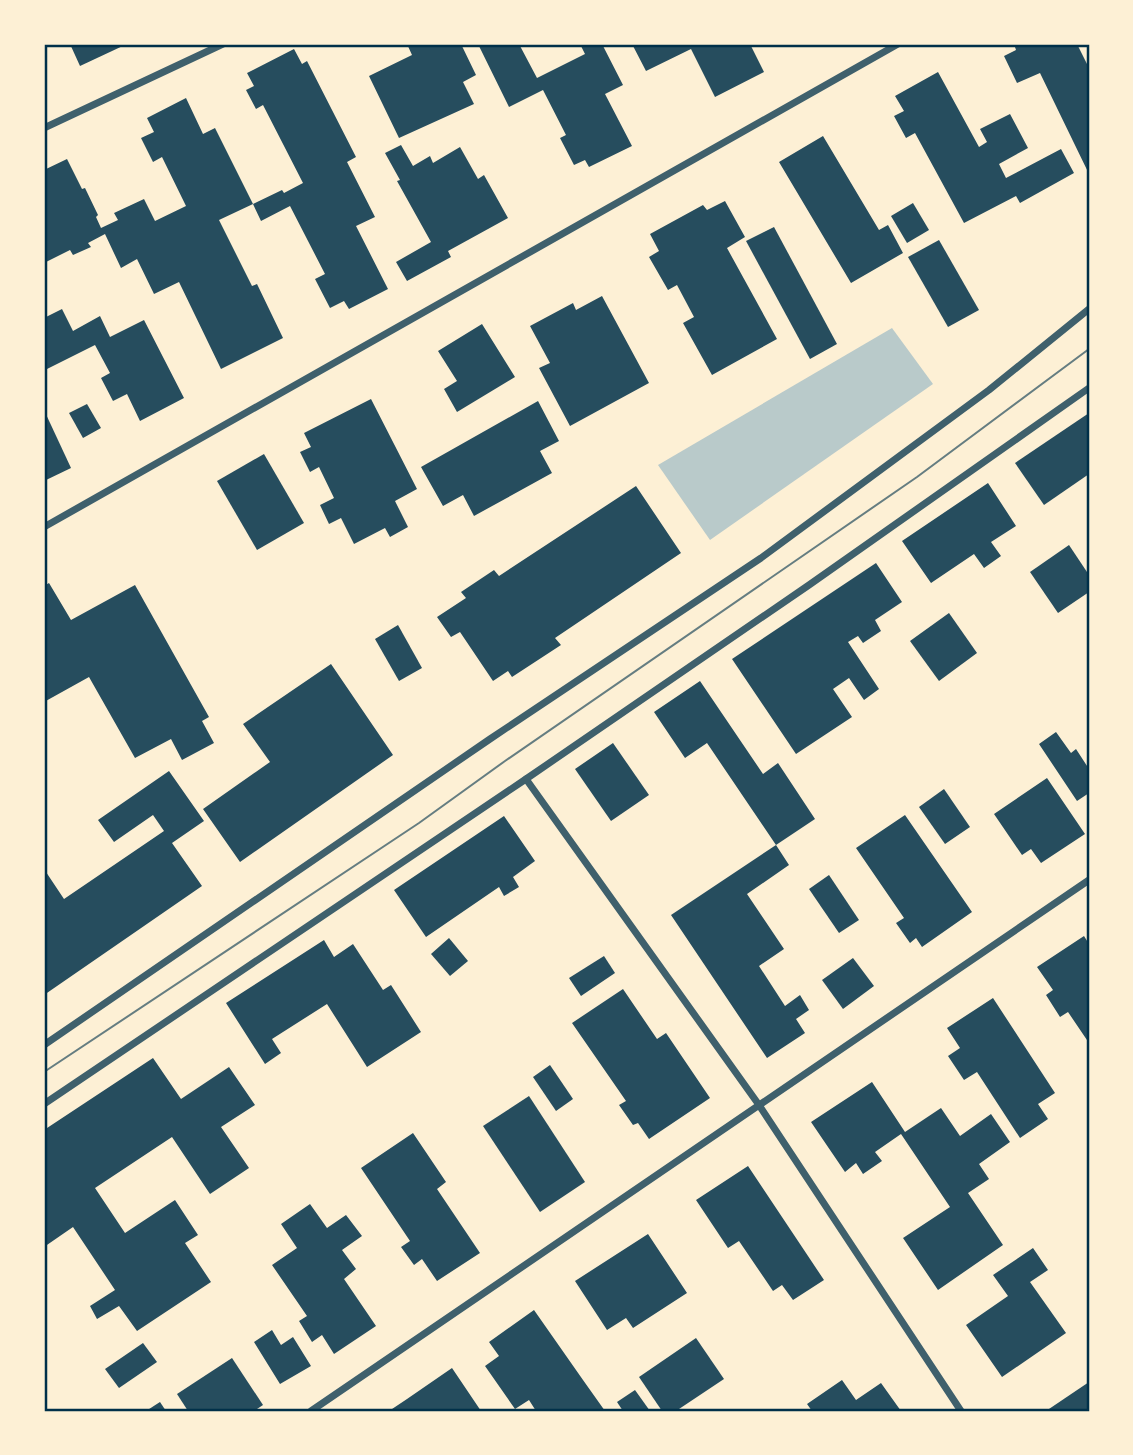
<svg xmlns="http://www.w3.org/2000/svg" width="1133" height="1455" font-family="'Space Grotesk',sans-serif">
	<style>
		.green { fill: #b9caca }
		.building { fill: #264d5e }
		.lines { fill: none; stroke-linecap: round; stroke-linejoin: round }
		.minor { stroke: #3f606c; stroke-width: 7 }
		.tram { stroke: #657d81; stroke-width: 2 }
		.neatline { fill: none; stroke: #003049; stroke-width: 2.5 }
	</style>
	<rect width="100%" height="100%" fill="#fdf0d5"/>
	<polygon class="green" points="892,328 933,384 710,540 658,465"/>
	<g class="building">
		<polygon points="70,44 127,44 80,66"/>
		<polygon points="407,44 461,44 476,75 463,82 474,104 399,138 369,76 412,55"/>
		<polygon points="478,44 519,44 537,78 585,54 580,44 602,44 623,85 605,94 632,146 589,167 585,160 574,165 560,138 566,135 543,90 509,107"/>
		<polygon points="632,44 750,44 764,72 715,97 691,49 646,71"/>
		<polygon points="1014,44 1077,44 1089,68 1089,174 1040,73 1017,83 1004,56 1016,50"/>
		<polygon points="294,49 302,64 307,61 356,157 347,162 375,217 356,226 388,289 349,309 344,301 330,308 315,279 325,274 290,206 261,221 253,204 219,220 252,286 257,284 283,338 221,369 179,282 154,294 137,259 121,268 105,234 88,243 91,247 73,255 70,250 44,263 44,170 67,159 82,189 85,188 98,215 96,217 101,228 118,220 114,213 144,199 155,221 186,206 162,157 153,162 141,138 154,132 147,118 186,98 203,134 215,128 253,204 282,190 284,193 303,183 263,105 256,109 246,90 254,86 247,73"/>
		<polygon points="938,72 979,147 987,142 980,129 1010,114 1028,148 999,164 1006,178 1061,149 1074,173 1020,203 1016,196 964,223 915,133 906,138 894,116 904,111 895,96"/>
		<polygon points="823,136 879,230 888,225 903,253 851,283 779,162"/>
		<polygon points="401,145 413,166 430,156 433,163 460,147 478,179 484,175 508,218 448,251 451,257 407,281 396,262 431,242 397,181 400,180 385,153"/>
		<polygon points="725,201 745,237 727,248 777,339 712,375 683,323 694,317 677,285 668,290 649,257 659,251 650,234 703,205 707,210"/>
		<polygon points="913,203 929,230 907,243 891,216"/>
		<polygon points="774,227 837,344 810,359 746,241"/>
		<polygon points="939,240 979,310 948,327 908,257"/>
		<polygon points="602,296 649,383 570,426 539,368 550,363 530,326 573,303 576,310"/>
		<polygon points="62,309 73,331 100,316 110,337 144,320 184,398 140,421 127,394 113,401 101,378 110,373 95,345 47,369 44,362 44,318"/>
		<polygon points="482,324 515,377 457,412 444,389 457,381 438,351"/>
		<polygon points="371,399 417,489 395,501 408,527 390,537 385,528 354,544 341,518 329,524 320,505 334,498 319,467 310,472 300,452 311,447 304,433"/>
		<polygon points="538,401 559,441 540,451 552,473 474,516 463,495 443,506 421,467"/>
		<polygon points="87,404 101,428 83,438 69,413"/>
		<polygon points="44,410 71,468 44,481"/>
		<polygon points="1089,413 1089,474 1044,505 1015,463"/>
		<polygon points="264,454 304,523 257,550 217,481"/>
		<polygon points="988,483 1016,526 991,542 1001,556 984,568 974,554 931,583 902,541"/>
		<polygon points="636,486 681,553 555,638 561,645 512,677 508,671 493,681 460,632 451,637 437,617 466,598 461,592 494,570 499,576"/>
		<polygon points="1069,545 1089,575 1089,592 1058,613 1030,572"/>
		<polygon points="876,563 902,602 875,620 881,631 863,643 858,636 848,642 879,689 864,700 849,678 833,689 852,717 796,754 732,659"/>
		<polygon points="49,583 71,620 135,585 209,717 202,721 214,743 182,760 171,739 135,758 89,677 44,702 44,586"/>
		<polygon points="949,613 977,653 939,681 910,641"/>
		<polygon points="398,625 422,668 399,681 375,639"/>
		<polygon points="331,664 393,755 240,862 203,809 270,762 243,724"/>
		<polygon points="700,681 763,774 778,763 815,819 776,845 789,865 747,894 784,949 759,966 785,1006 800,995 809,1010 796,1019 805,1033 767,1058 671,915 776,845 707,743 685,758 654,712"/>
		<polygon points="1056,732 1071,753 1076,749 1089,769 1089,793 1077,801 1039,744"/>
		<polygon points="613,743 649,795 611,821 575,769"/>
		<polygon points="169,771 204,821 172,843 202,886 44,995 44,869 64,899 164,831 153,815 114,842 98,820"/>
		<polygon points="1047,778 1085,834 1041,863 1031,849 1022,855 994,814"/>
		<polygon points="944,789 970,827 945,844 919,807"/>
		<polygon points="905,815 972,912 922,947 916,938 910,943 896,923 904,918 856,848"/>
		<polygon points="504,816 535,861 513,877 519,887 504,896 499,887 426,937 394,890"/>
		<polygon points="829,875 859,920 839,933 809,889"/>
		<polygon points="1084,936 1089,944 1089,1043 1068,1012 1060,1017 1046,995 1053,990 1037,967"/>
		<polygon points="449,938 468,961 450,976 431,954"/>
		<polygon points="324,940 334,957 353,944 383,990 391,985 421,1032 367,1067 327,1004 272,1039 281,1053 265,1064 226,1003"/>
		<polygon points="604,956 615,973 581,996 569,978"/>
		<polygon points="853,958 874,986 843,1009 822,980"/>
		<polygon points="623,989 657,1039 666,1033 710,1098 649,1139 638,1123 633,1125 619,1105 626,1101 572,1023"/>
		<polygon points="993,998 1055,1093 1038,1104 1048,1119 1020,1138 977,1072 964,1080 948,1056 960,1048 947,1028"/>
		<polygon points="153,1058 181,1099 229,1067 255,1105 221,1127 249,1168 210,1194 172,1137 95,1188 125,1233 175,1200 198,1235 185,1243 211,1282 137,1331 119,1306 97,1319 90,1306 115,1290 73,1227 44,1247 44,1130"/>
		<polygon points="550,1065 573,1099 556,1111 533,1077"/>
		<polygon points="872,1082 905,1132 941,1108 960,1136 991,1114 1010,1142 979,1164 989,1179 968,1193 1003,1245 938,1290 903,1238 950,1207 901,1134 875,1152 882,1161 863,1174 856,1163 845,1172 811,1122"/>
		<polygon points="529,1096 585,1182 540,1212 483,1126"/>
		<polygon points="413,1133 446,1182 437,1189 480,1253 437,1281 422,1259 414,1265 401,1247 410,1241 361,1168"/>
		<polygon points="748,1166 824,1280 793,1300 782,1285 773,1291 739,1241 728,1248 696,1200"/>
		<polygon points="310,1204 327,1228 346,1215 362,1236 342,1250 356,1269 344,1279 376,1326 334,1354 322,1335 312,1342 299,1321 307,1316 272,1265 297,1248 281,1224"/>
		<polygon points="648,1234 687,1293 633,1328 626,1318 607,1330 575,1281"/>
		<polygon points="1033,1248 1048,1270 1030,1282 1066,1333 1002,1377 966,1325 1008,1296 993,1275"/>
		<polygon points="534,1310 583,1380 605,1411 536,1411 529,1400 515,1409 485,1366 499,1356 489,1342"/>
		<polygon points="272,1330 281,1345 293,1337 311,1366 280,1384 254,1342"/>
		<polygon points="696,1338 724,1379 676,1411 662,1411 639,1377"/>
		<polygon points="143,1343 157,1362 119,1388 105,1369"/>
		<polygon points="232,1358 263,1405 254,1411 188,1411 177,1394"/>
		<polygon points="452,1368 481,1411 389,1411 407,1399"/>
		<polygon points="842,1380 856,1400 881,1383 901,1411 812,1411 807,1404"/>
		<polygon points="1089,1382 1089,1411 1046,1411"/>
		<polygon points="635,1390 650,1411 623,1411 617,1402"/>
		<polygon points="160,1402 166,1411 146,1411"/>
	</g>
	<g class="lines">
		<g class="minor">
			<polyline points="44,128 223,44"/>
			<polyline points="44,527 898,44"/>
			<polyline points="526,779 759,1105 961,1411"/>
			<polyline points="44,1045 490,739 761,558 989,390 1089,309"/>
			<polyline points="44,1104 526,779 809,585 1089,388"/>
			<polyline points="311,1411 1089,880"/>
		</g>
		<polyline class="tram" points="44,1072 419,823 505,761 917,477 1089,349"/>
	</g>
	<rect width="1133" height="1455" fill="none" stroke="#fdf0d5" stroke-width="91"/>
	<rect x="46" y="46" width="1042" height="1364" class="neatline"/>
</svg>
